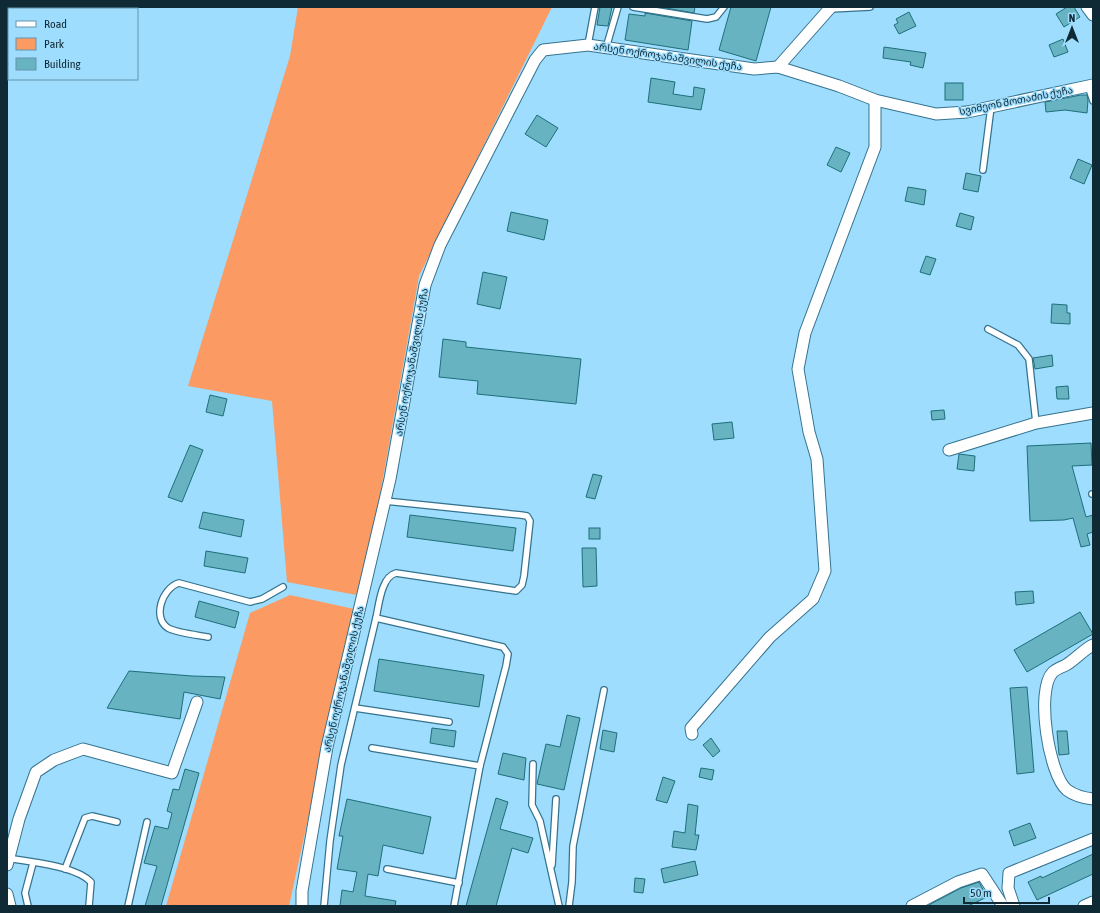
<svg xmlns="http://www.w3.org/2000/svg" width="1100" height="913" font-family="'Asap Condensed','Noto Sans Georgian',sans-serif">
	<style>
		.green { fill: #fb9b63 }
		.building { fill: #68b3c1; stroke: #1d6f7b }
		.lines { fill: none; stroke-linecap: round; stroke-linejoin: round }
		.lane-casing { stroke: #35738f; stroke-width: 8 }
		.street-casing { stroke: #35738f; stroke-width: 13 }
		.lane { stroke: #fff; stroke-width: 5.5 }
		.street { stroke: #fff; stroke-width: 11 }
		.labels { text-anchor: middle; stroke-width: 3; stroke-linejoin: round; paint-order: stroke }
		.street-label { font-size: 10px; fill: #0f2a35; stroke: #9eddfd }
	</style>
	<rect width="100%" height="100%" fill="#9eddfd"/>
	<g class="green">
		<polygon points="298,7 552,7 419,276 362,596 287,582 272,401 188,386 290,56"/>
		<polygon points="290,595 354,609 289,906 166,906 250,613"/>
	</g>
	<g class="building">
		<polygon points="600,7 612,7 608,26 597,25"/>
		<polygon points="660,7 695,7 694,13"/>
		<polygon points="731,7 771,7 756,61 719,50"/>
		<polygon points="1067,7 1074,7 1080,17 1064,27 1056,14"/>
		<polygon points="909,12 916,26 899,34 894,25 898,23 896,19"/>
		<polygon points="645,13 692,21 688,50 625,40 629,14 645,16"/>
		<polygon points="1063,39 1068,52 1054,57 1049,45"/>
		<polygon points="884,47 926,53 923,68 910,65 911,62 883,58"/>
		<polygon points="651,78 675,82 673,94 693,97 694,87 705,89 701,110 648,102"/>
		<rect x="945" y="83" width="18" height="17"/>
		<polygon points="1081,95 1087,95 1088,100 1087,113 1065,110 1046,112 1045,102"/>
		<polygon points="537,115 558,128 546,147 525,134"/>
		<polygon points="836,147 850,153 841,172 827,165"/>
		<polygon points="1078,159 1092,165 1084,184 1070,178"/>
		<polygon points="966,173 981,176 978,192 963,189"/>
		<polygon points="908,187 926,190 924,205 905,201"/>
		<polygon points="511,212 548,220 544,240 507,231"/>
		<polygon points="960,213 974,217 971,230 956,226"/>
		<polygon points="926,256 936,259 930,275 920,272"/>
		<polygon points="483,272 507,277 500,309 477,304"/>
		<polygon points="1052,304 1067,305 1067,313 1070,313 1070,324 1051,323"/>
		<polygon points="443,339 466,342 466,347 581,359 576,404 477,394 478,381 439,377"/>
		<polygon points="1052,355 1053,366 1035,369 1033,358"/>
		<polygon points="1068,386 1069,399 1057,399 1056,387"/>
		<polygon points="210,395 227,399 223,416 206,412"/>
		<polygon points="944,410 945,419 932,420 931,411"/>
		<polygon points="732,422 734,438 714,440 712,424"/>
		<polygon points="1091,443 1092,465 1072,466 1086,517 1093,515 1093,532 1087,534 1090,545 1081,547 1073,518 1064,520 1030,521 1027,446"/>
		<polygon points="190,445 203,450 182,502 168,497"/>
		<polygon points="959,454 975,456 974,471 957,469"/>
		<polygon points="593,474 602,476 595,499 586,497"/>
		<polygon points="203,512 244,520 241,537 199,528"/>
		<polygon points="410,515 516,528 513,551 407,537"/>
		<rect x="589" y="528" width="11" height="11"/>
		<polygon points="582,548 596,548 597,586 583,587"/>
		<polygon points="206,551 248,558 245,573 204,566"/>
		<polygon points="1033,591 1034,603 1016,605 1015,592"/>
		<polygon points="199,601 239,612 235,628 195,617"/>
		<polygon points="1080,612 1093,634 1027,672 1014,650"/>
		<polygon points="379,659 484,675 479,707 374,691"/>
		<polygon points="129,671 192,676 225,677 220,699 184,692 180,719 107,708"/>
		<polygon points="1027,687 1034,772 1017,774 1010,688"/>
		<polygon points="567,715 580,718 564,790 537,784 546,744 560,747"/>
		<polygon points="432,728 456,731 454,747 430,743"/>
		<polygon points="603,730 617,733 614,752 600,749"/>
		<polygon points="1057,731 1067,731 1069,754 1059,755"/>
		<polygon points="711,738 720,751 713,757 703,745"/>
		<polygon points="503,753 526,758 524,780 498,774"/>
		<polygon points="701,768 714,770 712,780 699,777"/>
		<polygon points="185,769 199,773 161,906 145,906 157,866 144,863 155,826 168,829 172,813 167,811 173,789 179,790"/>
		<polygon points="663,777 675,781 667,803 656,800"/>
		<polygon points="496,798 508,802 500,829 533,838 528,853 512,848 496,906 466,906"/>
		<polygon points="347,799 431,817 423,854 383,845 378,876 368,874 365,896 396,901 395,906 340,906 342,890 353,892 357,872 337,869 343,836 339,836"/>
		<polygon points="688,804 698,806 695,835 699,835 696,850 672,847 674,831 685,833"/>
		<polygon points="1030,823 1036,838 1014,846 1009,831"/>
		<polygon points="1093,854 1093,874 1037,900 1028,882 1041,876 1042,878"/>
		<polygon points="695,861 698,875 664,883 661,869"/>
		<polygon points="635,878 645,879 643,893 634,892"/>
		<polygon points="979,882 987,897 968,906 927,906 961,888"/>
	</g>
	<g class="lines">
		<defs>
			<g id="lane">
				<polyline points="633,7 707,19 716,17 724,7"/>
				<polyline points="830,9 870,7"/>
				<polyline points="588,45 595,7"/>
				<polyline points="606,48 618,7"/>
				<polyline points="1088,86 1093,101"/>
				<polyline points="983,170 991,107"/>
				<polyline points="988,329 1018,345 1029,359 1036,423"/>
				<polyline points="1092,494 1093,494"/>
				<path d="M385 501 521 515 527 516 530 521 524 576 522 585 516 591 396 573C381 577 379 605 376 618L503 647 508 654 506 666 480 766"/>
				<path d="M208 637C197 635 177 633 168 628 152 618 162 588 179 583L250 602 262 599 283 587"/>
				<polyline points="355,708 449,722"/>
				<polyline points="372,748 480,766 454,906"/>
				<polyline points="533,764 532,805 540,821 559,906"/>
				<path d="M9 858C32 863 74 865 91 882L89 906"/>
				<polyline points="552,865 556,799"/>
				<polyline points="65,869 85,818 92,816 117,822"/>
				<polyline points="387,869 459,883"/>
				<polyline points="28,906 25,893 33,863"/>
				<polyline points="128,906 147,822"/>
				<polyline points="324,906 330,841 341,765 376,618"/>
				<polyline points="569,906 572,882 573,846 604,690"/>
			</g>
			<g id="street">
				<polyline points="1087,7 1093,15"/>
				<polyline points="778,67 831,7"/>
				<polyline points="949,450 1036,423 1093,413"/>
				<path d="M1093 645C1083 650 1076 659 1066 665 1062 667 1056 669 1053 672 1035 690 1049 775 1067 790 1075 796 1084 798 1093 799"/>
				<polyline points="692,734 691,728 770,637 813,599 825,571 817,459 809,432 798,369 805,333 875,147 875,100"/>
				<polyline points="7,865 19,819 36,772 54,760 83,749 172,773 197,702"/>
				<polyline points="7,894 10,906"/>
				<polyline points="302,906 302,891 327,747 390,479 425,285 440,245 535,60 543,50 588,45 754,69 778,67 839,86 875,100 936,114 967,112 1093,85"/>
				<polyline points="912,906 958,882 982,874 1003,906"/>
				<polyline points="1014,906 1008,888 1009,873 1093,839"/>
				<polyline points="1084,906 1093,902"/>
			</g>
		</defs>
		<use href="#lane" class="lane-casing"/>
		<use href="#street" class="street-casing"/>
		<use href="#lane" class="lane"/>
		<use href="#street" class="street"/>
	</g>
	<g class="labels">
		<g class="street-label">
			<text transform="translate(668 56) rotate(8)" y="4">არსენ ოქროჯანაშვილის ქუჩა</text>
			<text transform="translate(1016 100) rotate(-11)" y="4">სვიმეონ შოთაძის ქუჩა</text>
			<text transform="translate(411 362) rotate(-80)" y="4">არსენ ოქროჯანაშვილის ქუჩა</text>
			<text transform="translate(343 679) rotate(-77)" y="4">არსენ ოქროჯანაშვილის ქუჩა</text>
		</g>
	</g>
	<rect width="1100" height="913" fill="none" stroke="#0f2a35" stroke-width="16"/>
	<rect x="8" y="8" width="130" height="72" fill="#9eddfd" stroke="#6595ad"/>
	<rect x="16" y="21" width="20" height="6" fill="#ffffff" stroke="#6595ad"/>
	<text x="44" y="28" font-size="12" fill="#0f2a35">Road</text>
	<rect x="16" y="38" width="20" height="12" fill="#fb9b63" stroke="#6595ad"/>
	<text x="44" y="48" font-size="12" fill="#0f2a35">Park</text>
	<rect x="16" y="58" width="20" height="12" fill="#68b3c1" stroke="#6595ad"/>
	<text x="44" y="68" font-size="12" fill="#0f2a35">Building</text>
	<g transform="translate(1072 28)" stroke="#9eddfd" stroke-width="3" paint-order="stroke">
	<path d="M0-3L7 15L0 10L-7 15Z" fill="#0f2a35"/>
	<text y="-6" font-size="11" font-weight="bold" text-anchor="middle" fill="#0f2a35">N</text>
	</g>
	<path d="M964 897v6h85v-6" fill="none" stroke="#0f2a35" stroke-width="2"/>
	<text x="970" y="897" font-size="12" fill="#0f2a35" stroke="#9eddfd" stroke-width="3" paint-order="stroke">50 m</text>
</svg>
